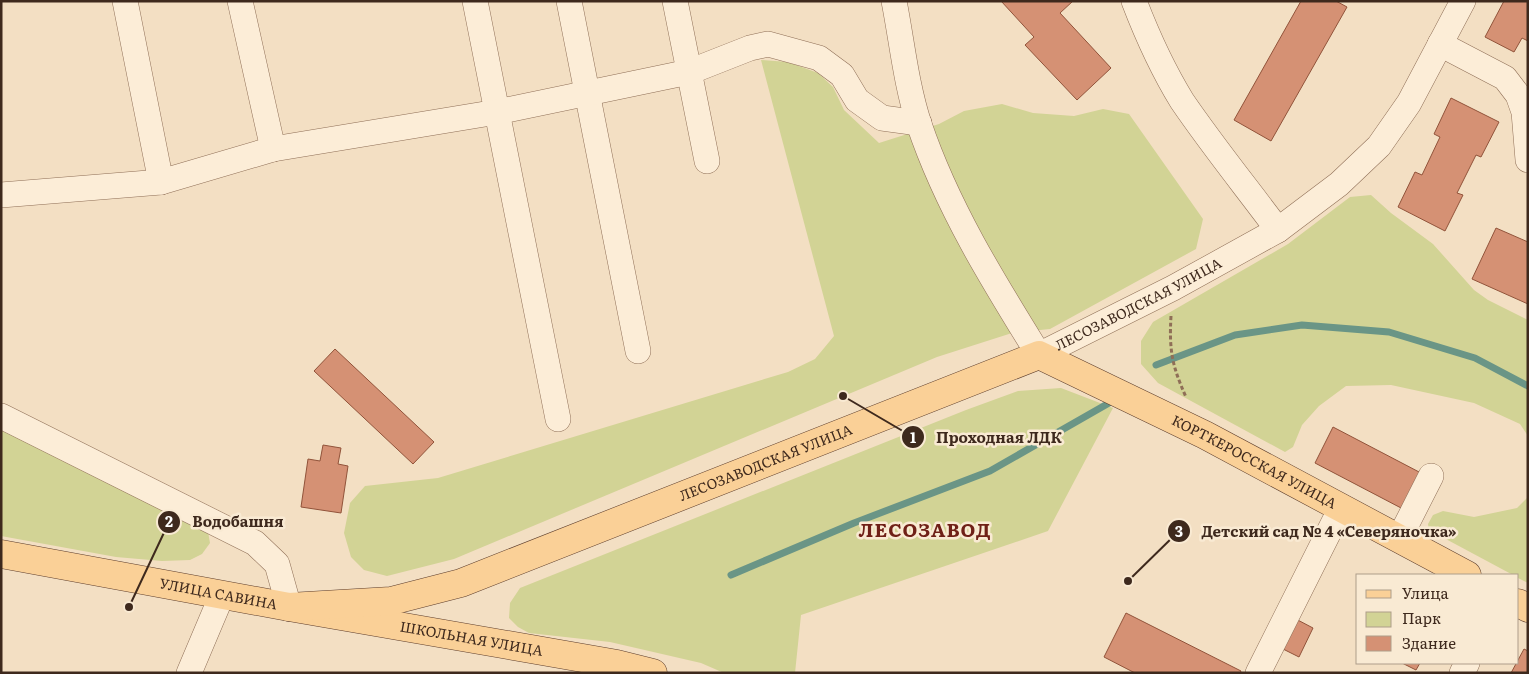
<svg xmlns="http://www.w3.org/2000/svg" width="1529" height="674" font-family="Literata,serif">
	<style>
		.green { fill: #d2d395 }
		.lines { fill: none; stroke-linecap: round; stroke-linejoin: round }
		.stream { stroke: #6a9586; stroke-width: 7 }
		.building { fill: #d59174; stroke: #91533a }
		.minor-casing { stroke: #8f6f57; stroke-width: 26 }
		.major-casing { stroke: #5d3d2c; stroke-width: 29 }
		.path { stroke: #8f6f57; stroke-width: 3; stroke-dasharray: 4 2.5; stroke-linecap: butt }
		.minor { stroke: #fcedd7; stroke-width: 25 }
		.major { stroke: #fad097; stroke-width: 28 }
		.labels { text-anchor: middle; stroke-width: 5; stroke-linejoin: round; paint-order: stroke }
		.street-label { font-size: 14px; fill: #3e291d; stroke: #f9ead3 }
		.district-label { font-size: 19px; font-weight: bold; letter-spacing: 1px; fill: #6f2017; stroke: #f9ead3 }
		.leader { fill: none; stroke: #3e291d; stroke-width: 2 }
		.callout-dot { fill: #3e291d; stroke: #f9ead3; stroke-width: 2 }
		.mark-label { font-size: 15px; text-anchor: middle; font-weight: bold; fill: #fff }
		.callout-label { font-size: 15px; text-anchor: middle; font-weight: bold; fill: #3e291d; stroke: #f9ead3; stroke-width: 5; stroke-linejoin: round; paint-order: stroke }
	</style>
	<rect width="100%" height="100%" fill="#f3dfc3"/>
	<g class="green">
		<polygon points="761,60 788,62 818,73 833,87 844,110 879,143 939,124 964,111 1002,104 1033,113 1074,116 1103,109 1129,114 1203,219 1196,249 1050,329 1012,333 937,357 454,559 387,576 364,570 351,557 344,533 350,503 365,486 438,478 788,372 815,359 834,336"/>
		<polygon points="1371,195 1391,213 1433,244 1474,290 1488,300 1528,320 1528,436 1520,424 1474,403 1391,385 1346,386 1319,406 1302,425 1293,447 1285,452 1158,383 1141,364 1141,341 1153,322 1288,244 1350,197"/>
		<polygon points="1061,388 1113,408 1048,531 801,615 795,673 724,673 701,663 610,642 529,633 518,627 509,618 510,603 520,588 966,410 1018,391"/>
		<polygon points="1,428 208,532 210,543 202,554 190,560 162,561 116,557 1,536"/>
		<polygon points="1528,497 1528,583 1518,578 1518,575 1513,575 1429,530 1428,524 1433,515 1443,511 1474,517 1517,508"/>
	</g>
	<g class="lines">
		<g class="stream">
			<polyline points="1156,365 1235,335 1302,325 1389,332 1475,358 1528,386"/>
			<polyline points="731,575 854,523 990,471 1116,399"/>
		</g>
	</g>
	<g class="building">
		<polygon points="1001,1 1073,1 1060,13 1111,68 1077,100 1025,45 1034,37"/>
		<polygon points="1301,1 1336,1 1347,7 1271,141 1234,120"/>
		<polygon points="1504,1 1528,1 1528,41 1522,38 1514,52 1485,37"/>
		<polygon points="1451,98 1499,122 1481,157 1476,155 1457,193 1463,195 1445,231 1398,207 1415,172 1422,175 1440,137 1434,134"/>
		<polygon points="1496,228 1528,242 1528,304 1472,279"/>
		<polygon points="335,349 434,442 413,464 314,371"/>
		<polygon points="1333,427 1421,473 1403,509 1315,463"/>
		<polygon points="323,445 341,448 338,464 348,466 341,513 301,507 308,459 320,461"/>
		<polygon points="1126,613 1241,671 1240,673 1135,673 1104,657"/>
		<polygon points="1292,617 1313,628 1299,657 1277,646"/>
		<polygon points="1524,649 1528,651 1528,673 1511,673"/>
		<polygon points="1402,663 1420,663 1416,670"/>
	</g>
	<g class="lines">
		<defs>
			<g id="minor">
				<polyline points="125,1 161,182"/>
				<polyline points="240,1 273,149"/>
				<polyline points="475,1 558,419"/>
				<polyline points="569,1 638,351"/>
				<polyline points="675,1 707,161"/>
				<path id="s1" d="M894 1C902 42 906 84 919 124 947 207 993 281 1039 355L1173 288 1278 230 1339 184 1379 146 1409 103 1463 1"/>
				<path d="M1134 1C1147 35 1163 70 1182 101 1212 145 1246 187 1278 230"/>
				<polyline points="1440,44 1505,78 1518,95 1524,112 1528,160"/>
				<polyline points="1,195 161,182 273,149 497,112 689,72 750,48 768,44 819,58 842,75 857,100 882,118 919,123"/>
				<polyline points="1,416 255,543 277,564 289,607"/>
				<polyline points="1399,539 1431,476"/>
				<polyline points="189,673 222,595"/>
				<polyline points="1258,673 1341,508"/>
				<polyline points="1462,673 1467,663"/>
			</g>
			<g id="major">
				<path id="s2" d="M1 554 289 607 617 664 653 673"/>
				<polyline points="1518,603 1528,608"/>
				<path id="s3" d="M289 607 391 601 461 583 1039 355 1205 435 1467 575"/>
			</g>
		</defs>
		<use href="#minor" class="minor-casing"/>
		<use href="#major" class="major-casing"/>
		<path class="path" d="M1171 316C1169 350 1172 366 1186 397"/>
		<use href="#minor" class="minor"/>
		<use href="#major" class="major"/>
	</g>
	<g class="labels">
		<g class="street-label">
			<text dy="5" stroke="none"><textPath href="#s1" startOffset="498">ЛЕСОЗАВОДСКАЯ УЛИЦА</textPath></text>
			<text dy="5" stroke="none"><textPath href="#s3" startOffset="502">ЛЕСОЗАВОДСКАЯ УЛИЦА</textPath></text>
			<text dy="5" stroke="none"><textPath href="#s3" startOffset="1036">КОРТКЕРОССКАЯ УЛИЦА</textPath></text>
			<text dy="5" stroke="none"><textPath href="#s2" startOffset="221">УЛИЦА САВИНА</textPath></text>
			<text dy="5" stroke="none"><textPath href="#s2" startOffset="478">ШКОЛЬНАЯ УЛИЦА</textPath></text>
		</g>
		<g class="district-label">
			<text x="925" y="537">ЛЕСОЗАВОД</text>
		</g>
	</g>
	<path class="leader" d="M843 396L913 437M129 607L169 522M1128 581L1179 531"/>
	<g class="callout-dot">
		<circle cx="843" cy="396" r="5"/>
		<circle cx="129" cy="607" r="5"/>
		<circle cx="1128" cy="581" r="5"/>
		<circle cx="913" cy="437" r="12"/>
		<circle cx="169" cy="522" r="12"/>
		<circle cx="1179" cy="531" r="12"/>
	</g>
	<g class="mark-label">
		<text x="913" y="443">1</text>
		<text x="169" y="527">2</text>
		<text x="1179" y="537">3</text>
	</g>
	<g class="callout-label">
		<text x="999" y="443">Проходная ЛДК</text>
		<text x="238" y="527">Водобашня</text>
		<text x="1329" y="537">Детский сад № 4 «Северяночка»</text>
	</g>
	<rect width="1529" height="674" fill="none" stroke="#3e291d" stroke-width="5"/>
	<rect x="1356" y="574" width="162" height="90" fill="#f9ead3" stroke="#ae9d8a"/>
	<rect x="1366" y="590" width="25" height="8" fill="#fad097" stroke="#ae9d8a"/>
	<text x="1402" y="599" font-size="15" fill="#3e291d">Улица</text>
	<rect x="1366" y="612" width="25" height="15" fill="#d2d395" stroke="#ae9d8a"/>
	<text x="1402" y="624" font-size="15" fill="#3e291d">Парк</text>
	<rect x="1366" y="636" width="25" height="15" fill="#d59174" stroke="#ae9d8a"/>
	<text x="1402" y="649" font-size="15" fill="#3e291d">Здание</text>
</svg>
